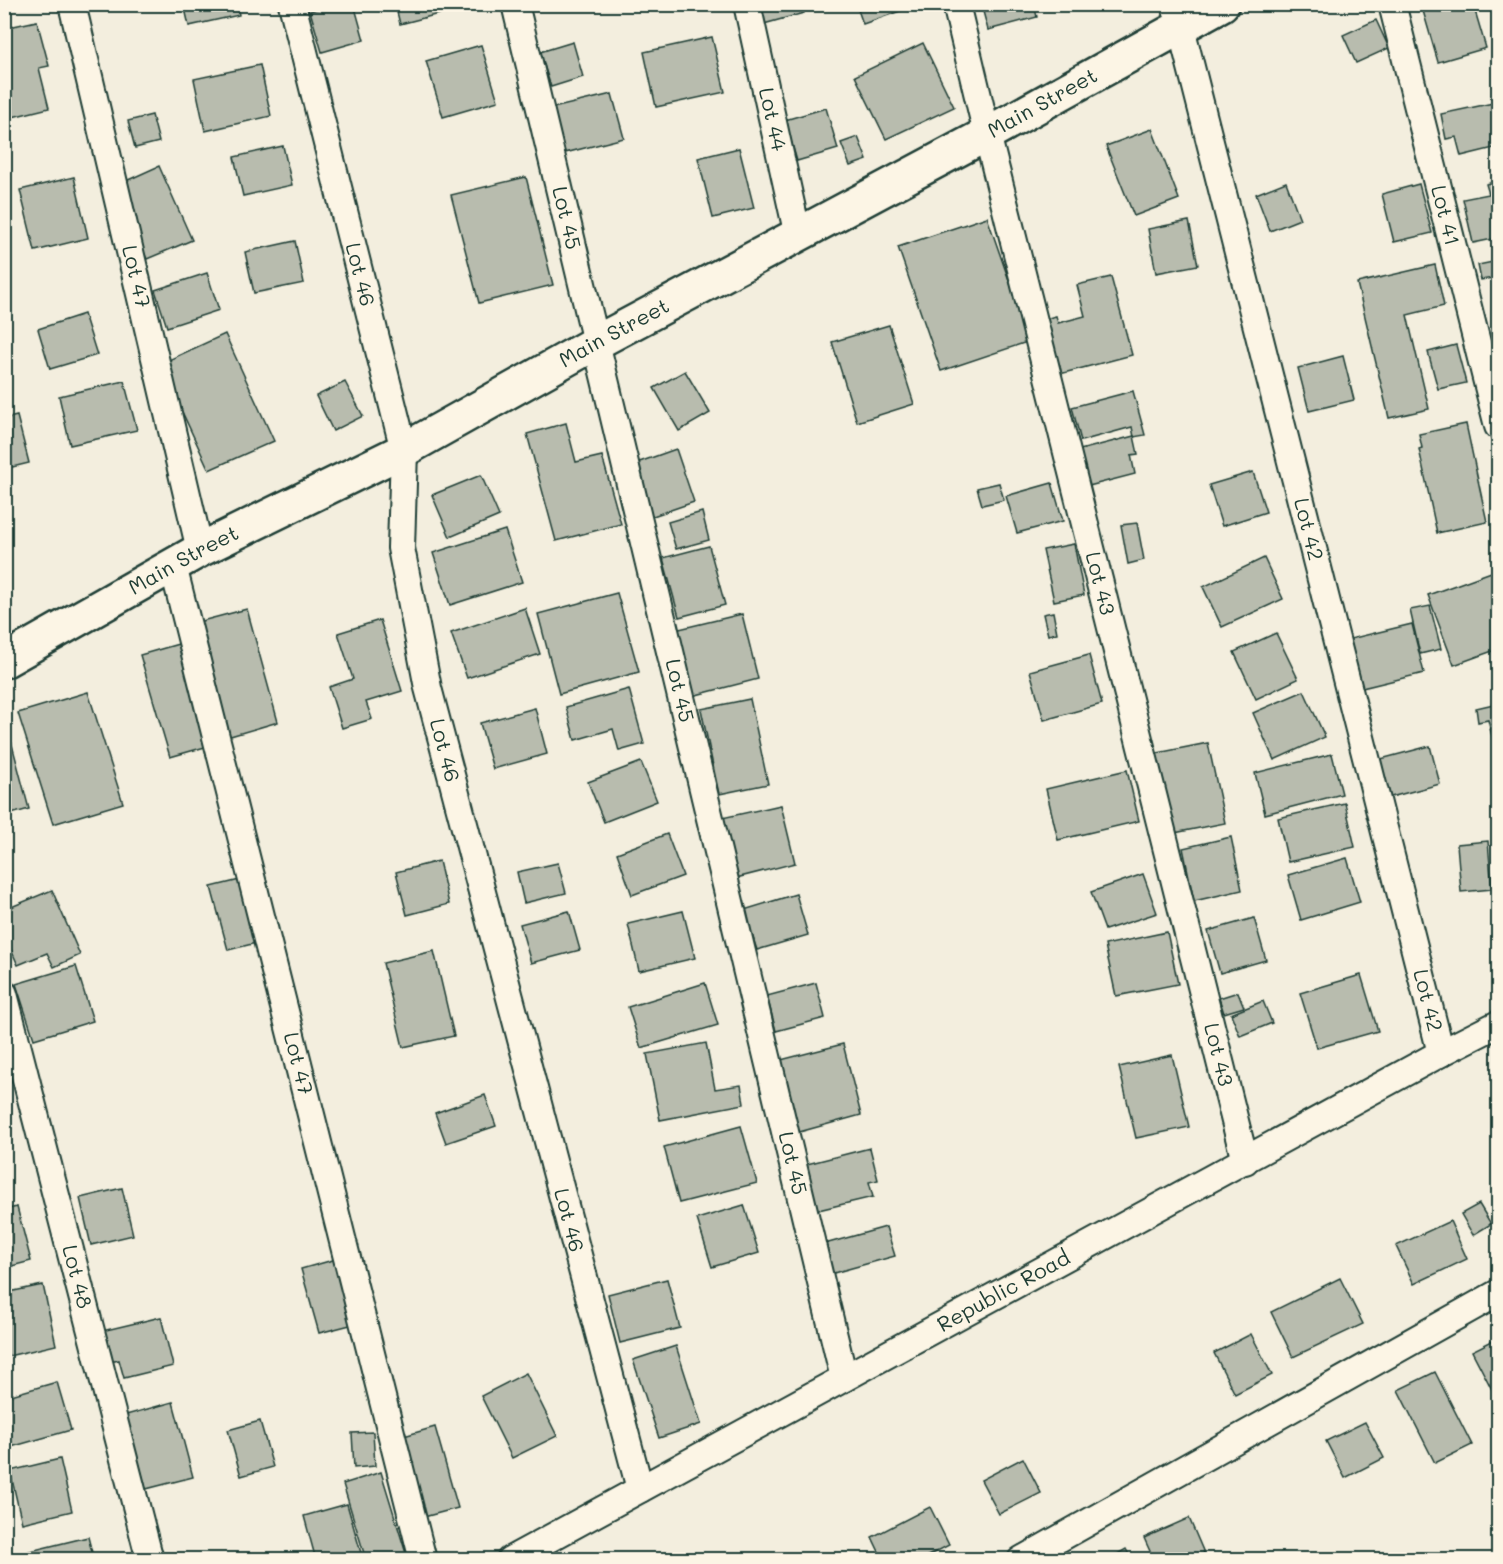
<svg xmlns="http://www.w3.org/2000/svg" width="1503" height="1564" font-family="Mali,sans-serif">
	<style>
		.building { fill: #b8bcae; stroke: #1f3d34; stroke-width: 1.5 }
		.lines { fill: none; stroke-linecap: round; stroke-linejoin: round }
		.street-casing { stroke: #1f3d34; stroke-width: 30 }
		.secondary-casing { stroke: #1f3d34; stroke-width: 38 }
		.street { stroke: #fcf5e5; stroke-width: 26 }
		.secondary { stroke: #fcf5e5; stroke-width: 33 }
		.labels { text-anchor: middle; stroke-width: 4.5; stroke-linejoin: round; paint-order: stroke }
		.street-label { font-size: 21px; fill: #1f3d34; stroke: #fcf5e5 }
	</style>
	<rect width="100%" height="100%" fill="#f3eede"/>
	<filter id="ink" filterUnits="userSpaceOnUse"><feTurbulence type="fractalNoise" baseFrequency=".0167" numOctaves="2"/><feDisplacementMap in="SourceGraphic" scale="12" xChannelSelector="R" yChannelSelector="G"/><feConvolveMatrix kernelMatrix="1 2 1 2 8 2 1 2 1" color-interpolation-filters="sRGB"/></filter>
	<g filter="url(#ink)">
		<g class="building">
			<polygon points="184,4 237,4 239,15 189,26"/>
			<polygon points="332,4 354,4 364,40 322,52 310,11"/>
			<polygon points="395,4 436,4 439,14 400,24"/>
			<polygon points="754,4 802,4 804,13 760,25"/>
			<polygon points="856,4 920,4 863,24"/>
			<polygon points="981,4 1034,4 1037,17 988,30"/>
			<polygon points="1421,4 1473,4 1486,48 1438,62"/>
			<polygon points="1376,20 1389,48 1356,63 1343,35"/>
			<polygon points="37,21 49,66 39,68 49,108 4,119 4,28"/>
			<polygon points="712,37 725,92 656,107 644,52"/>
			<polygon points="573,42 583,77 551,87 540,52"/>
			<polygon points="923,43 954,107 886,139 855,76"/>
			<polygon points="481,45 498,101 443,117 426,61"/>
			<polygon points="260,65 271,116 205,131 194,79"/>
			<polygon points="612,94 624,138 565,153 553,108"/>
			<polygon points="1498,102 1498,147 1461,156 1456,137 1446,139 1441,114"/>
			<polygon points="826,108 838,149 797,161 785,120"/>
			<polygon points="152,115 159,142 135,148 128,121"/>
			<polygon points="1152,129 1179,199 1134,216 1106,146"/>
			<polygon points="858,137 867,160 850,166 841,143"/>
			<polygon points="283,146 292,185 243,196 234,157"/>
			<polygon points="739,148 754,208 713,218 698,158"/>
			<polygon points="159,166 192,240 147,259 115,186"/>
			<polygon points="74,177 88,238 35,251 20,190"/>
			<polygon points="526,177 553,285 479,303 451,195"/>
			<polygon points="1498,181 1498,238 1473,243 1463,199 1489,194 1486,184"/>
			<polygon points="1286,182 1300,219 1270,231 1256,194"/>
			<polygon points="1419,184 1432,233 1394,242 1382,194"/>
			<polygon points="987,217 1030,341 941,371 898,247"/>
			<polygon points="1189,221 1198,265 1156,273 1148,229"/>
			<polygon points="295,241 304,283 254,293 245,252"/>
			<polygon points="1498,261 1498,286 1495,287 1493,278 1481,280 1478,265"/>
			<polygon points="1435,265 1444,306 1407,315 1429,409 1389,418 1357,283"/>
			<polygon points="207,273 219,310 167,327 155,290"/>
			<polygon points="1111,277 1132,355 1052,376 1037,321 1056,316 1058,323 1085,316 1077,285"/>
			<polygon points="84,314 97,355 50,369 38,329"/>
			<polygon points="889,325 914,404 857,422 832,342"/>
			<polygon points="225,334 274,441 209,470 160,364"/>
			<polygon points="1456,345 1466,383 1438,389 1428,352"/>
			<polygon points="1343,356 1354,400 1309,411 1298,368"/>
			<polygon points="685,371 710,413 679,431 654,388"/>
			<polygon points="124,381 137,430 70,445 59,396"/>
			<polygon points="345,382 363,416 333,431 316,396"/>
			<polygon points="1133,391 1145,435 1134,437 1132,427 1081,441 1072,407"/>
			<polygon points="17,416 29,463 4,469 4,419"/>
			<polygon points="566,423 576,462 602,456 621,524 556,541 527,434"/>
			<polygon points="1466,424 1487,522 1437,533 1419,449 1422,448 1419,434"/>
			<polygon points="1134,436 1138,454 1131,455 1135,474 1085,487 1076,451"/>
			<polygon points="676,449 694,502 650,517 631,465"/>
			<polygon points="1253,472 1266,512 1222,526 1209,485"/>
			<polygon points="481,475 499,516 450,537 432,495"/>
			<polygon points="999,483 1004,500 982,505 977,488"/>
			<polygon points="1052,483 1063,521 1017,533 1006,496"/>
			<polygon points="702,512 709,540 676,549 668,522"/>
			<polygon points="1137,523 1144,560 1128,564 1121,525"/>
			<polygon points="505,530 522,582 450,605 433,553"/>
			<polygon points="1074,544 1084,595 1054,601 1043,550"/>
			<polygon points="709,546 725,605 679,617 663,558"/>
			<polygon points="1264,558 1283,599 1222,627 1203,587"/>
			<polygon points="1494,571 1498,584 1498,649 1454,665 1428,595"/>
			<polygon points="617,593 639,672 559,694 538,614"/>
			<polygon points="1430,606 1441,649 1420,654 1410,610"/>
			<polygon points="525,608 540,654 467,678 451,633"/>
			<polygon points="247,609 278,722 227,737 194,623"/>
			<polygon points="1053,612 1057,633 1048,635 1043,614"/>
			<polygon points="742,614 758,679 692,696 675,630"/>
			<polygon points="380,620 402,691 366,702 372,719 342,728 329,687 353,679 338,633"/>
			<polygon points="1412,624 1424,673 1362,688 1350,639"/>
			<polygon points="1276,633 1298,679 1256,699 1234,652"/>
			<polygon points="182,643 212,745 170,757 140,655"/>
			<polygon points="1089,655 1102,704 1044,720 1030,671"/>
			<polygon points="629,689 644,744 619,751 613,729 575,740 566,707"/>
			<polygon points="1304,691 1325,737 1274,760 1253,713"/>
			<polygon points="88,692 123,803 53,824 18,713"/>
			<polygon points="750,699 768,784 719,794 701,709"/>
			<polygon points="1498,703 1498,739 1493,740 1488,720 1478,722 1476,708"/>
			<polygon points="535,708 547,754 493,769 480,723"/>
			<polygon points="10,737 29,809 4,816 4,739"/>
			<polygon points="1208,743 1225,823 1169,834 1152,754"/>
			<polygon points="1430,746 1440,784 1387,798 1377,760"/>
			<polygon points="1332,754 1342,794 1265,814 1255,773"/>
			<polygon points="641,762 657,801 604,822 588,782"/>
			<polygon points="1127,770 1139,821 1058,840 1046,789"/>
			<polygon points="1345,803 1355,847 1288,862 1278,818"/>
			<polygon points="781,805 795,863 736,878 722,818"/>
			<polygon points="667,834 683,876 632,895 617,853"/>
			<polygon points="1231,837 1242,890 1194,901 1183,848"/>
			<polygon points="1488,841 1492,889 1461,892 1457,844"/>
			<polygon points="1347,858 1360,902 1301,920 1288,875"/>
			<polygon points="439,861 449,904 407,915 396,872"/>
			<polygon points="558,863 566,893 524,903 517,872"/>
			<polygon points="1143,874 1157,913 1105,930 1091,892"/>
			<polygon points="248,878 264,941 228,950 211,887"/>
			<polygon points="52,890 80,955 54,967 47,953 18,965 4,934 4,910"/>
			<polygon points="796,894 808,935 757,950 744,910"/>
			<polygon points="569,911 580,950 531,963 520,924"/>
			<polygon points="683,911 695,958 639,971 628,924"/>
			<polygon points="1254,918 1266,960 1220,973 1208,931"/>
			<polygon points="1167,932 1178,984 1116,996 1105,945"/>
			<polygon points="434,951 454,1036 403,1047 383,963"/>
			<polygon points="76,966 93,1021 34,1039 16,984"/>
			<polygon points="1361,975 1378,1031 1317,1048 1300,993"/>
			<polygon points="705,983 718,1025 641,1048 628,1007"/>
			<polygon points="816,983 825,1018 776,1031 767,996"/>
			<polygon points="1238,992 1244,1007 1224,1013 1219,998"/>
			<polygon points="1263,1001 1272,1023 1240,1036 1231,1014"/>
			<polygon points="706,1043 715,1089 741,1085 744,1104 660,1120 647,1054"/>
			<polygon points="843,1044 861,1115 792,1134 773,1062"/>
			<polygon points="1172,1055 1189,1127 1136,1138 1119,1067"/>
			<polygon points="485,1095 496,1126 446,1143 435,1113"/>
			<polygon points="741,1126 757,1183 679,1203 664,1147"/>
			<polygon points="870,1148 878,1180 869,1182 873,1197 814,1211 803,1165"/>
			<polygon points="122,1188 133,1235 91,1245 80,1198"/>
			<polygon points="1479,1204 1491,1224 1473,1235 1461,1214"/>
			<polygon points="744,1205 759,1253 712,1267 697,1219"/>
			<polygon points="17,1207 31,1261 4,1268 4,1210"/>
			<polygon points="1450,1221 1467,1259 1414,1284 1396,1246"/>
			<polygon points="886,1227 895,1256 830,1274 821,1245"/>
			<polygon points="340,1258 358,1323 319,1333 301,1269"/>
			<polygon points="1340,1278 1363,1324 1293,1357 1271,1312"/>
			<polygon points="667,1279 680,1328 620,1343 608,1294"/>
			<polygon points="43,1285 56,1345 4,1357 4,1293"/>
			<polygon points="161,1317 173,1366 124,1378 119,1360 110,1362 102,1331"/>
			<polygon points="1251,1334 1272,1375 1235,1394 1214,1353"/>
			<polygon points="1498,1338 1498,1401 1472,1351"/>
			<polygon points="676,1346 701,1424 659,1438 633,1360"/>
			<polygon points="1435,1372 1472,1445 1435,1463 1398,1390"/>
			<polygon points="526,1373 557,1436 512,1458 481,1396"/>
			<polygon points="57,1382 71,1430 4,1449 4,1397"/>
			<polygon points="173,1402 193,1477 146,1489 126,1415"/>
			<polygon points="260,1421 273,1467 241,1476 228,1430"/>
			<polygon points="1365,1422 1384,1458 1345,1478 1326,1441"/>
			<polygon points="435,1427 458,1508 420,1518 397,1438"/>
			<polygon points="373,1432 375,1466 354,1468 352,1433"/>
			<polygon points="1023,1458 1041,1493 999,1514 981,1480"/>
			<polygon points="60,1459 72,1511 22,1523 10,1471"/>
			<polygon points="381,1472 408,1560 366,1560 343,1484"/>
			<polygon points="347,1504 363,1560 316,1560 304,1516"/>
			<polygon points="930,1507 949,1545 920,1560 883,1560 872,1537"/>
			<polygon points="1189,1518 1207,1560 1154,1560 1144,1538"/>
			<polygon points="88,1537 94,1560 20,1560 18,1554"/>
			<polygon points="1126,1549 1132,1560 1107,1560"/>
		</g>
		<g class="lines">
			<defs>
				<g id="street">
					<path id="s1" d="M72 4 200 550"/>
					<path id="s2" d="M292 4 404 450 401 548 428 688 640 1489"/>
					<path id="s3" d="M515 4 844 1378"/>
					<path id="s4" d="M747 4 798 236"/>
					<path id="s5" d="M956 4 987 134 1245 1161"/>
					<path id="s6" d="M1175 4 1441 1053"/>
					<path id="s7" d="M1392 4 1498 426"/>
					<path id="s8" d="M173 566 423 1560"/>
					<path id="s9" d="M4 994 150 1560"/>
					<path id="s10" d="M510 1560 1441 1053 1498 1024"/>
					<polyline points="1021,1560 1498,1293"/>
				</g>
				<g id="secondary">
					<path id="s11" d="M4 661 200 550 404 450 597 342 987 134 1222 4"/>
				</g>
			</defs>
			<use href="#street" class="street-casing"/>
			<use href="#secondary" class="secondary-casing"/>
			<use href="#street" class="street"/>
			<use href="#secondary" class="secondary"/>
		</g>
	</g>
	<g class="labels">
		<g class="street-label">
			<text dy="7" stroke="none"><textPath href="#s11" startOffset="1179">Main Street</textPath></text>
			<text dy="7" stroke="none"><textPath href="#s4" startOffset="118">Lot 44</textPath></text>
			<text dy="7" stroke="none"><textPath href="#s7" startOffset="218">Lot 41</textPath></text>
			<text dy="7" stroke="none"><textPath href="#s3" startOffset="220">Lot 45</textPath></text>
			<text dy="7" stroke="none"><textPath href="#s2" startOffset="279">Lot 46</textPath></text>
			<text dy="7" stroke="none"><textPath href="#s1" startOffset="280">Lot 47</textPath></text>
			<text dy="7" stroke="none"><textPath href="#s11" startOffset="693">Main Street</textPath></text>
			<text dy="7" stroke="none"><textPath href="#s6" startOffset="542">Lot 42</textPath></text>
			<text dy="7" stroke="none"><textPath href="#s11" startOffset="206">Main Street</textPath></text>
			<text dy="7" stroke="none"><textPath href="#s5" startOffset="597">Lot 43</textPath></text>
			<text dy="7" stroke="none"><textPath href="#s3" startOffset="706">Lot 45</textPath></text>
			<text dy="7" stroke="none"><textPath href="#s2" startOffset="765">Lot 46</textPath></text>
			<text dy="7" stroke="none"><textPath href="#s6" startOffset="1028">Lot 42</textPath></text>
			<text dy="7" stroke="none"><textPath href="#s5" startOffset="1083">Lot 43</textPath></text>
			<text dy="7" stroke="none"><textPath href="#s8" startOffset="513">Lot 47</textPath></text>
			<text dy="7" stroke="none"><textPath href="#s3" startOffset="1192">Lot 45</textPath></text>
			<text dy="7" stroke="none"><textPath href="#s2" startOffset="1251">Lot 46</textPath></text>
			<text dy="7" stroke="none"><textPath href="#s9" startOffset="292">Lot 48</textPath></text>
			<text dy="7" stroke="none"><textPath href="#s10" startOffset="562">Republic Road</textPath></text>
		</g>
	</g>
	<rect width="1503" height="1564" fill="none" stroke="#fcf5e5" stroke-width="24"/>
	<rect x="12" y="12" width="1479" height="1540" fill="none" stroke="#1f3d34" stroke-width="2" filter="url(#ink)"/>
</svg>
